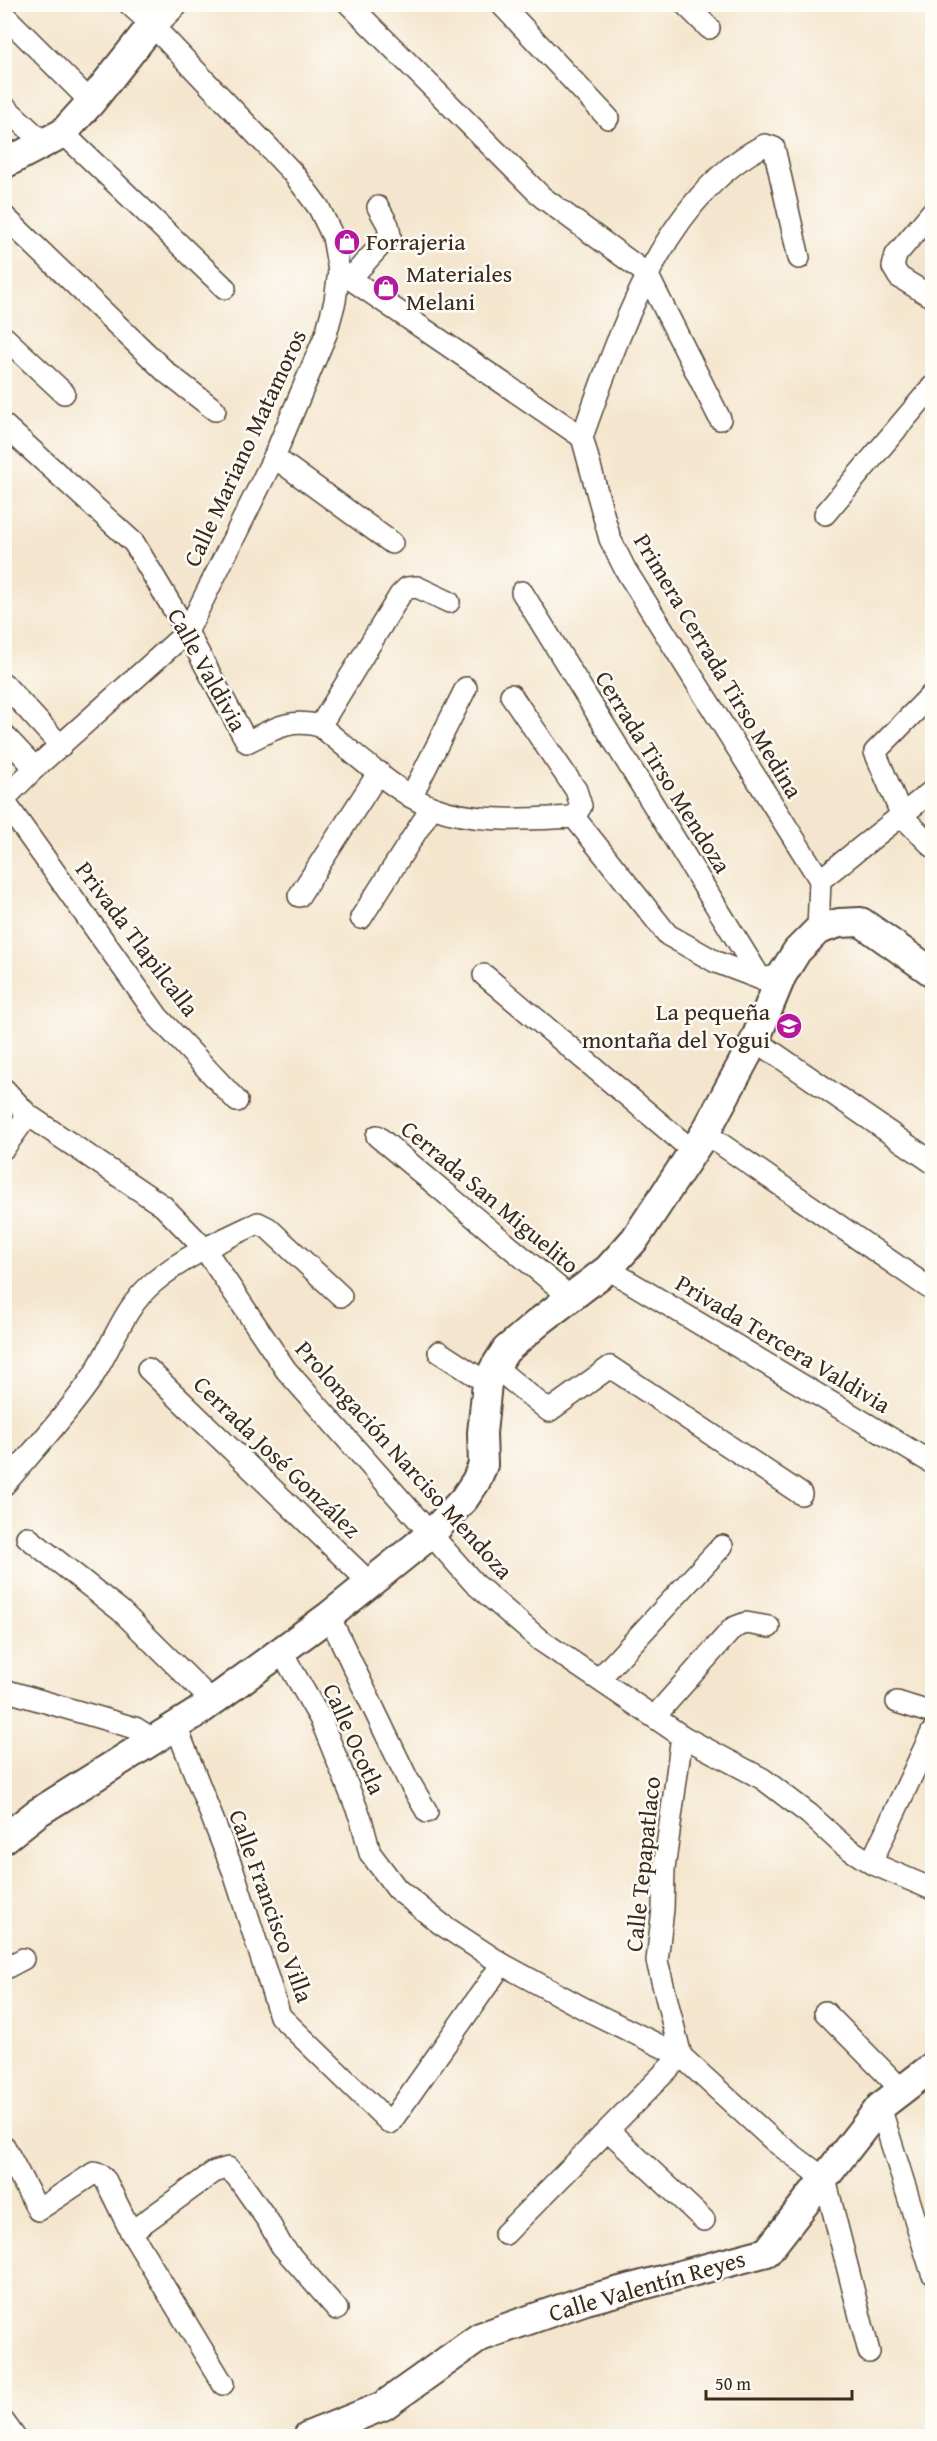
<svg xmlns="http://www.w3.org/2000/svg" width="937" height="2441" font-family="'Gentium Book Plus',serif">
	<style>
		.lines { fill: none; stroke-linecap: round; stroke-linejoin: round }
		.street-casing { stroke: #574638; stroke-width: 24 }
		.secondary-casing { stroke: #574638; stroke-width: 32 }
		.street { stroke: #fff; stroke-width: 21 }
		.secondary { stroke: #fff; stroke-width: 28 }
		.labels { text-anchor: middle; stroke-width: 5; stroke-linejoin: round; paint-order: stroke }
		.poi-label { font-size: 24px; fill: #3b2a1e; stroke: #fdfcf7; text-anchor: start }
		.street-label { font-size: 24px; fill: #3b2a1e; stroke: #fdfcf7 }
	</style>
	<rect width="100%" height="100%" fill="#fdfcf7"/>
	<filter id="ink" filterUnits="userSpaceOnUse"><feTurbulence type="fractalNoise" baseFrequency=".0167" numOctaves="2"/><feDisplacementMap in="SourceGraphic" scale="12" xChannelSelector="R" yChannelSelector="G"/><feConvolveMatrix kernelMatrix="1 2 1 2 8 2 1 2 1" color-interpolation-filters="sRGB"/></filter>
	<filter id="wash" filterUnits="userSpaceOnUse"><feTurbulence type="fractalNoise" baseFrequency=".008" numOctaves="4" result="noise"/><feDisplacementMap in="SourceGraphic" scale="24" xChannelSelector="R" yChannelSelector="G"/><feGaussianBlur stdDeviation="1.35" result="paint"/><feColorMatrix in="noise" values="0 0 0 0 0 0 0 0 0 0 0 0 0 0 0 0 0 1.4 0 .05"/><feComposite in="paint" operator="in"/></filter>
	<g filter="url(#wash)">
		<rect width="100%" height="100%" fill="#f4e6ce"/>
	</g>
	<g filter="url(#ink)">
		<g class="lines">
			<defs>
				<g id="street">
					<polyline points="349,4 542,197 647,274 720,419"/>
					<polyline points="501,4 608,118"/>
					<polyline points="685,4 709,28"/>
					<polyline points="4,15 91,102"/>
					<polyline points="4,106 45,144"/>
					<polyline points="63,133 225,288"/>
					<polyline points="932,212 896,255 893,267 899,277 932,297"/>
					<polyline points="4,216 167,373 215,410"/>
					<polyline points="339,271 582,437"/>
					<polyline points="350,279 390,235 388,225 378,207"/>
					<polyline points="4,337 64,393"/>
					<path d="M4 425 134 543 187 632 247 742C274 729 289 718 320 726 351 750 397 794 432 807 476 824 528 819 574 817L668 935 716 962 761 979 782 975"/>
					<polyline points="582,437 610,539 625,569 820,880"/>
					<path d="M582 437C618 337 664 195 765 145L774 148 799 258"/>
					<polyline points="274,457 392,543"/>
					<polyline points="825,514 932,387"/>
					<polyline points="522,592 761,979"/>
					<polyline points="4,684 61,746"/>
					<polyline points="932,694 875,752 902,816 932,846"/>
					<polyline points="511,695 576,790 581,806 574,817"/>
					<polyline points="320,726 400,595 407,588 417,587 449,602"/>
					<polyline points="4,735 35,768"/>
					<polyline points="411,797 466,688"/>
					<polyline points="4,799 35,768 187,632 274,457 326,334 335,301 339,271 333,237 319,208 293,173 152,25 129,4"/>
					<polyline points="4,801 158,1017 237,1101"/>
					<polyline points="820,880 932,791"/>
					<polyline points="299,896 379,772"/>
					<polyline points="361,918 432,807"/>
					<polyline points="818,930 820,880"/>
					<polyline points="484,975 694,1152"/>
					<polyline points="755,1040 932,1162"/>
					<polyline points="4,1089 28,1115 163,1206 204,1248 286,1370 474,1583 540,1640 682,1736 763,1779 809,1814 843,1845 871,1863 932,1889"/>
					<polyline points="705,1133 932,1290"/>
					<polyline points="377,1136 570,1297"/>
					<polyline points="4,1148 28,1115"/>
					<polyline points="608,1269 932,1463"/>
					<polyline points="439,1352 487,1383"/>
					<polyline points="495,1367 549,1411 610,1367 801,1494"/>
					<polyline points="148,1369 370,1583"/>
					<path d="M4 1485C32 1452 62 1420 87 1385 111 1352 121 1309 154 1282 185 1256 222 1240 258 1223L268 1228 341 1296"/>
					<polyline points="27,1537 121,1611 212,1701"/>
					<polyline points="329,1616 407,1778 427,1812"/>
					<polyline points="281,1651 321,1720 361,1819 370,1853 397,1889 441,1924 502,1964 583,2008 681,2056 505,2234"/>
					<polyline points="599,1679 722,1546"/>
					<polyline points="4,1690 135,1728 154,1740"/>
					<polyline points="897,1702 932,1713"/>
					<polyline points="655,1716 733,1628 746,1623 769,1627"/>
					<polyline points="176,1726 234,1873 280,2016 390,2123 502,1964"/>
					<polyline points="682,1736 664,1869 663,1909 657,1961 681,2056 774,2141 825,2179 869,2352"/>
					<polyline points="871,1863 932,1732"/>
					<polyline points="4,1969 23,1959"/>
					<polyline points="825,2012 901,2089"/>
					<polyline points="880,2107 932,2273"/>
					<polyline points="609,2131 704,2220"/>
					<polyline points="4,2146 38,2210 94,2173 101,2175 106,2181 131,2232 223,2384"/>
					<polyline points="131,2232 214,2172 228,2168 237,2177 268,2221 281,2245 337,2309"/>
					<polyline points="4,2422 14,2436"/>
				</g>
				<g id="secondary">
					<polyline points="4,164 63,133 91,102 152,25 173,4"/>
					<polyline points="4,1839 37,1813 198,1712 329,1616 431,1534 464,1499 476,1481 483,1465 482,1433 487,1383 495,1367 506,1350 540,1321 608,1269 635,1239 705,1133 755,1040 782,975 797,951 818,930 839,923 861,922 932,972"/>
					<polyline points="308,2436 383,2406 480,2337 586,2300 767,2252 880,2107 932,2067"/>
				</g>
			</defs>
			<use href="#street" class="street-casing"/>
			<use href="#secondary" class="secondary-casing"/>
			<use href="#street" class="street"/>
			<use href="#secondary" class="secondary"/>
		</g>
	</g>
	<defs>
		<symbol id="shop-disc" viewBox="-11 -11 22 22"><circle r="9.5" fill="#b5179e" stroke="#fdfcf7"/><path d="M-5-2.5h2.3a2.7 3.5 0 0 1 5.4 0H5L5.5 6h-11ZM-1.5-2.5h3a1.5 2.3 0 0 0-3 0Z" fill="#fff"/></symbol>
		<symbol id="school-disc" viewBox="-11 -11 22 22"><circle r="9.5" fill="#b5179e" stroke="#fdfcf7"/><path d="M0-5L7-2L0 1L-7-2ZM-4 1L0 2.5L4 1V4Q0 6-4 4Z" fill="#fff"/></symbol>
	</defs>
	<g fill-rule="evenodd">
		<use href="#shop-disc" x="332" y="227" width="30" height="30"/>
		<use href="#shop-disc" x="371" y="273" width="30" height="30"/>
		<use href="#school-disc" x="774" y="1011" width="30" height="30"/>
	</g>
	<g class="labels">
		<g class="poi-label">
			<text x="366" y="250">Forrajeria</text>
			<text x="406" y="282">Materiales<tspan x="406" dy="28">Melani</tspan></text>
			<text x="770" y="1020" text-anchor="end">La pequeña<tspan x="770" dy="28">montaña del Yogui</tspan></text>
		</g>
		<g class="street-label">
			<text transform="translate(245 448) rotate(-65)" y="8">Calle Mariano Matamoros</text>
			<text transform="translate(718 666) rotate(59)" y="8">Primera Cerrada Tirso Medina</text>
			<text transform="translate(207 670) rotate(61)" y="8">Calle Valdivia</text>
			<text transform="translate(663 772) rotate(58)" y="8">Cerrada Tirso Mendoza</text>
			<text transform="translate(137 939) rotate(53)" y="8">Privada Tlapilcalla</text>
			<text transform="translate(490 1197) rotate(40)" y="8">Cerrada San Miguelito</text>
			<text transform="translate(783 1344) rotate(31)" y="8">Privada Tercera Valdivia</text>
			<text transform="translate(277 1457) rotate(44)" y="8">Cerrada José González</text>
			<text transform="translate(404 1460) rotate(48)" y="8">Prolongación Narciso Mendoza</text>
			<text transform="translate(354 1739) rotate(66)" y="8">Calle Ocotla</text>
			<text transform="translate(643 1864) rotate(-84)" y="8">Calle Tepapatlaco</text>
			<text transform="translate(271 1906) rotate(70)" y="8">Calle Francisco Villa</text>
			<text transform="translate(647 2286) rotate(-16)" y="8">Calle Valentín Reyes</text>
		</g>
	</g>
	<rect width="937" height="2441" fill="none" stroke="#fdfcf7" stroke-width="24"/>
	<path d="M706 2390v9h146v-9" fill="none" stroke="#3b2a1e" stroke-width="3"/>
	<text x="715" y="2390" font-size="18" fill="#3b2a1e" stroke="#fdfcf7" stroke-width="4.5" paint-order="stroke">50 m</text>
</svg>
